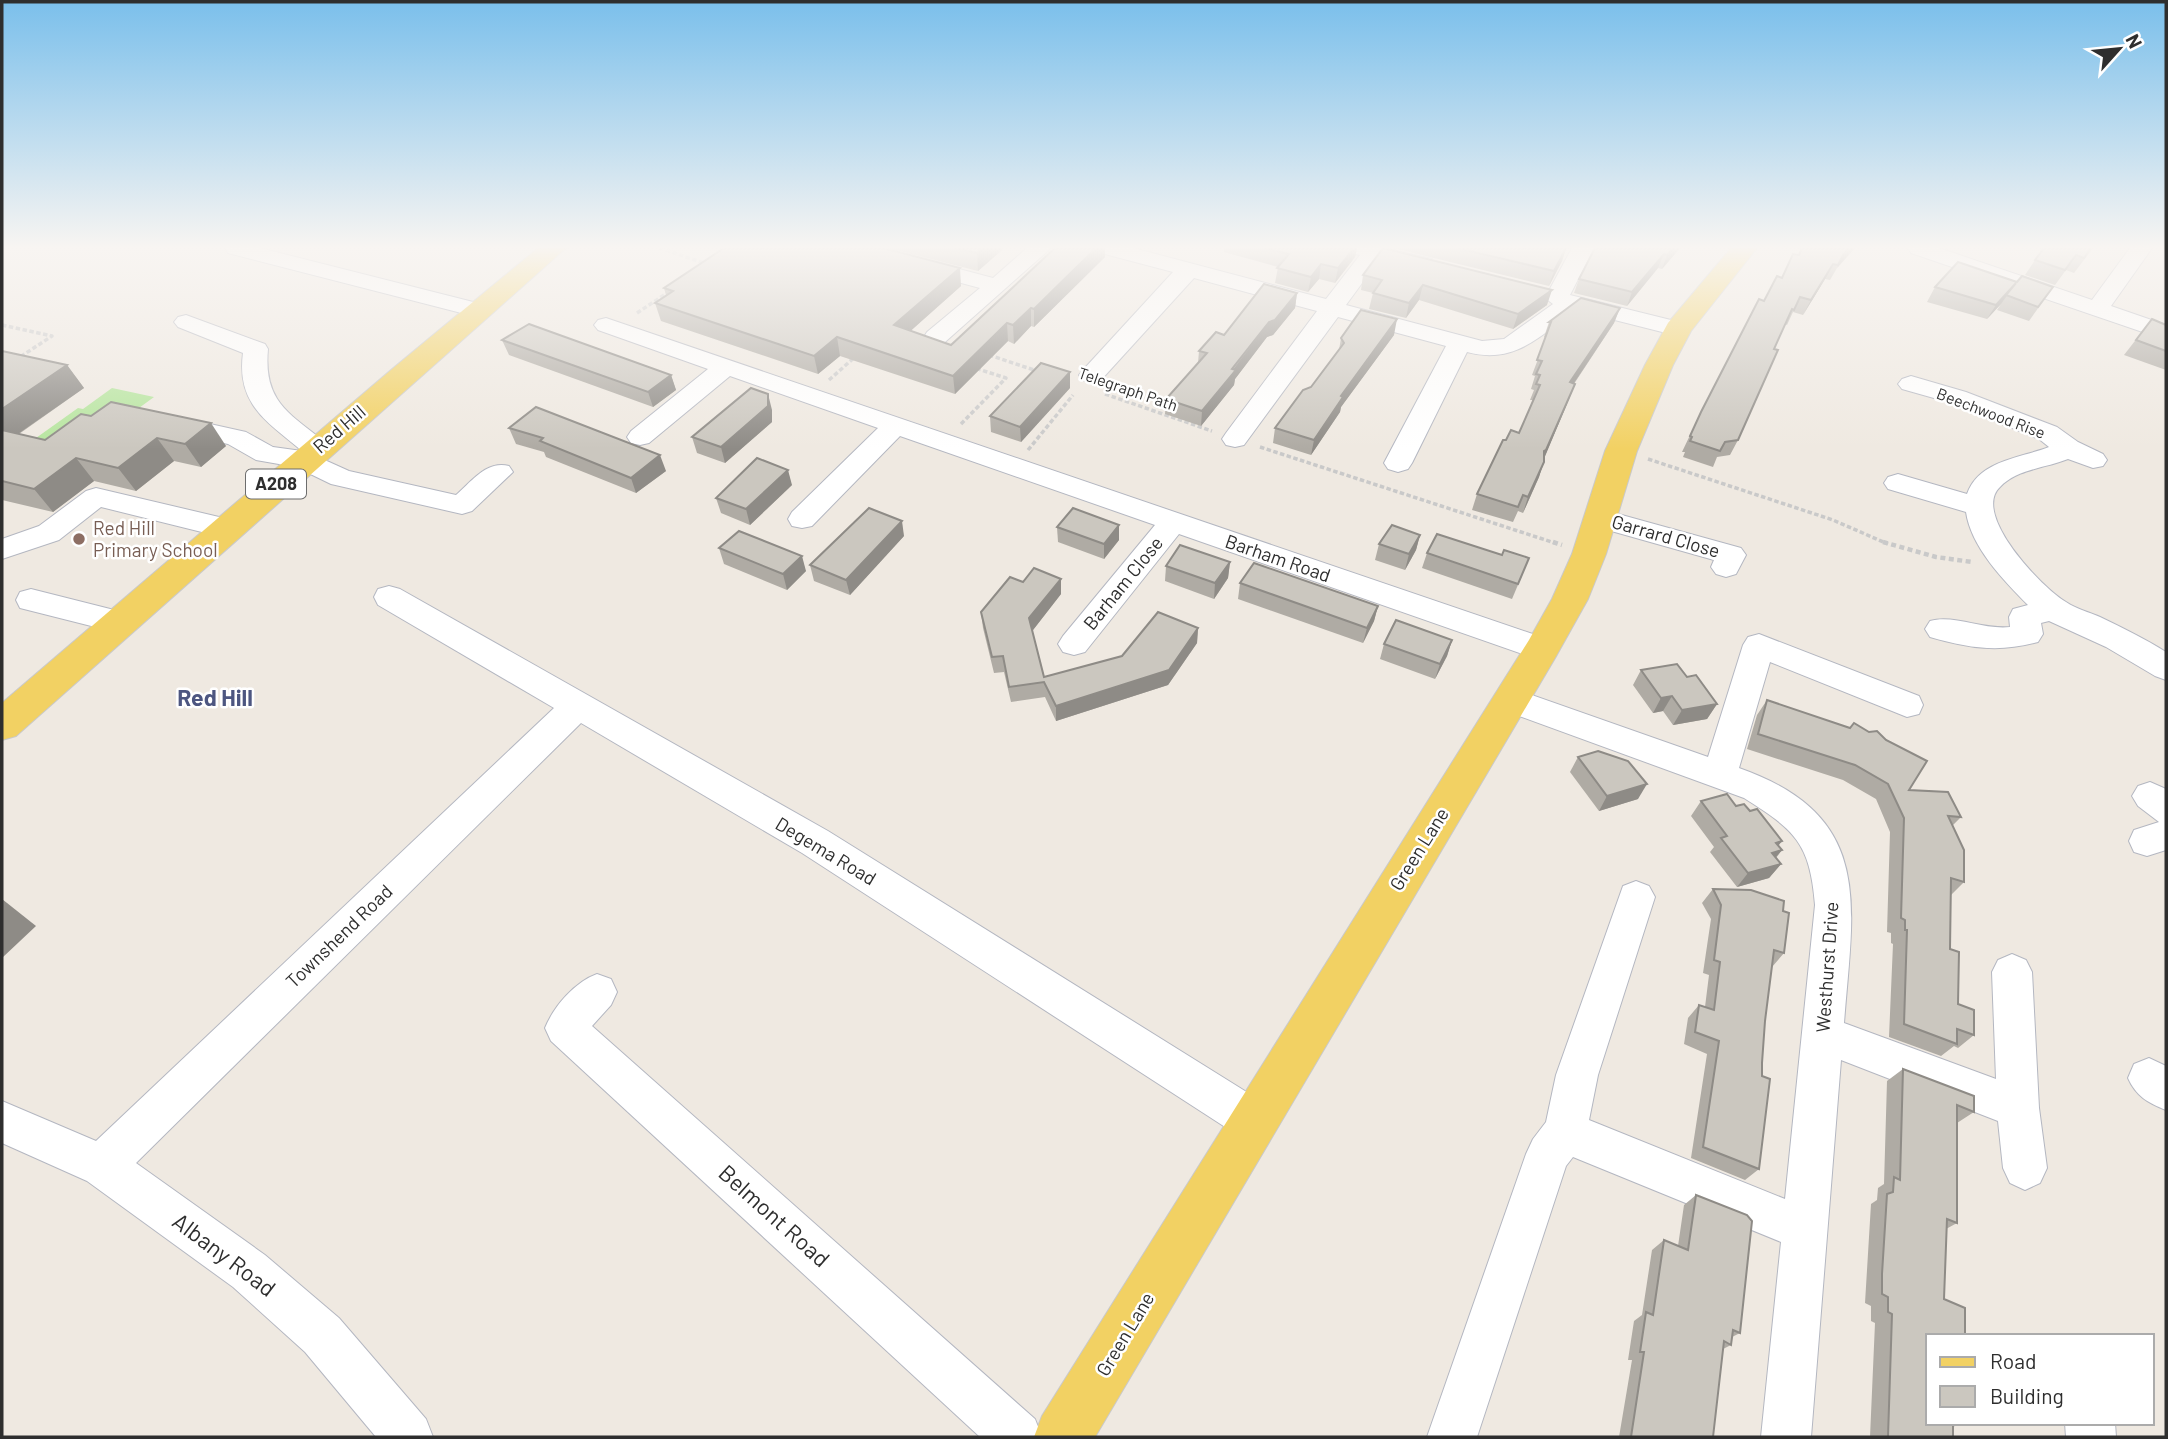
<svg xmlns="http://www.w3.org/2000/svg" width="2168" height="1439" font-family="Barlow,sans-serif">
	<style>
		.green { fill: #b6e59e }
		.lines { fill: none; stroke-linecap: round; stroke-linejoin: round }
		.minor-casing { stroke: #b4b7c1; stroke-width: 2 }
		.major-casing { stroke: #c9c9c9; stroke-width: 2 }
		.path-far1 { stroke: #c9c9c9; stroke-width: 3.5; stroke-dasharray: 4.5 2.5; stroke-linecap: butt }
		.path { stroke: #c9c9c9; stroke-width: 4.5; stroke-dasharray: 5 3.5; stroke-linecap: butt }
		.minor { fill: #fff; fill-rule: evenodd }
		.major { fill: #f2d163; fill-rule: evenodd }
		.wall { fill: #afaba4 }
		.shaded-wall { fill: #8e8b86 }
		.building { fill: #cbc7bf; stroke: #8e8b86; stroke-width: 2 }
		.education-dot { fill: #8d6e63; stroke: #fff; stroke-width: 2.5 }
		.labels { text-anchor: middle; stroke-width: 5; stroke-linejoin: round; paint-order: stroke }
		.far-street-label { font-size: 16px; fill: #2e2e2e; stroke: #fff }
		.shield { fill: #fff; stroke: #6d6d6d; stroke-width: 2 }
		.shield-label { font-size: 18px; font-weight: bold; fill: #2e2e2e }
		.street-label { font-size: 19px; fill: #2e2e2e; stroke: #fff }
		.education-label { font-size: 19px; fill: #785e54; stroke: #fff; text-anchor: start }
		.quarter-label { font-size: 23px; font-weight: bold; fill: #4d5680; stroke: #fff }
		.near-street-label { font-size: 23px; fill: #2e2e2e; stroke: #fff }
	</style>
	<rect width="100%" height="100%" fill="#efe9e1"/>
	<polygon class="green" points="112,388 154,397 102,435 22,448 78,408 83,409"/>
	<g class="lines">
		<defs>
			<g id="minor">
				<polygon points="225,248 260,248 485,305 489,310 485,315 477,317 228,253"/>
				<polygon points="846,248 880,248 993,278 1027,248 1051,248 945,342 936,344 927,342 924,337 927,332 980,288 849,253"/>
				<path d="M1098 248H1133L1326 299 1360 255 1351 253 1348 248H1384L1432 259 1435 264 1432 269 1424 271 1379 260 1346 305 1482 341 1504 339 1553 304 1545 298 1572 248H1594L1570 295 1687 324 1690 329 1687 334 1678 336 1575 310C1540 336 1515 365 1467 352L1412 463 1408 469 1398 472 1388 469 1384 463 1446 346 1338 317 1244 445 1235 447 1226 445 1222 439 1226 433 1317 311 1194 278 1101 380 1092 383 1083 380 1079 375 1083 370 1173 272 1101 253Z"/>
				<polygon points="1908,248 1939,248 2092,300 2130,248 2152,248 2111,306 2166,325 2166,340 1911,253"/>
				<path d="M186 315 265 344 268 349C263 402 289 413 326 443L329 449 326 455 318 457 349 471 456 495C472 481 487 460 509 466L513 472 472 511 462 514 331 484 296 467 256 460 228 444 165 430 161 424 165 418 174 416 246 432 273 447 302 451C268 422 236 405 243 353L178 327 174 322 178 317Z"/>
				<polygon points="606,318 1553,641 1558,649 1553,657 1542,661 1531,657 1179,534 1085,652 1074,655 1063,652 1058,644 1063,636 1155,525 900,436 812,526 802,528 792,526 788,519 792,512 878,428 730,376 649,443 640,445 631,443 627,437 631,431 708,369 598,330 594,325 598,320"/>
				<path d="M1911 376 1966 392 2057 427 2078 442 2103 454 2107 460 2103 466 2093 468 2068 459C2046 468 2017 469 2000 487 1971 514 2042 588 2066 602 2076 609 2089 612 2100 617 2123 628 2145 639 2166 652V680L2155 676 2106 647 2049 621 2041 623 2043 634 2038 642C1999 653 1968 648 1930 637L1925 629 1930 621C1953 614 1983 630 2010 627L2009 617 2013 609 2028 605C2004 581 1971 547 1966 512L1888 489 1884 483 1888 477 1898 474 1967 494C1979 460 2021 458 2049 447L2039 439 1948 402 1902 389 1898 384 1902 379Z"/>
				<polygon points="96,488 236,521 240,528 236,535 226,538 101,507 59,540 2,559 2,539 39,526 86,491"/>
				<polygon points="1600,509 1741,548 1746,555 1736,574 1726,577 1716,574 1711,567 1714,560 1590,525 1586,518 1590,511"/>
				<polygon points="389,586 400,589 828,831 1269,1106 1275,1121 1269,1136 1254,1142 1239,1136 802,853 581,723 136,1163 265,1255 339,1318 426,1419 433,1437 376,1437 305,1352 233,1287 87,1181 2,1143 2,1101 96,1141 554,708 378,605 374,597 378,589"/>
				<polygon points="31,589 130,614 134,622 130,630 119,633 20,608 16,600 20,592"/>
				<path d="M1759 634 1919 696 1923 705 1919 714 1907 717 1770 662 1739 768C1876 816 1853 904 1844 1023L1996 1079 1992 972 1998 960 2012 954 2026 960 2032 972 2039 1108 2047 1168 2040 1183 2025 1190 2010 1183 2003 1168 1998 1121 1841 1060 1811 1437H1761L1781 1242 1573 1157 1566 1166 1477 1437H1427L1526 1154 1533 1139 1546 1122 1556 1075 1623 886 1636 881 1649 886 1655 897 1598 1075 1589 1120 1785 1199 1815 905C1810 843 1795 830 1744 798L1500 709 1496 700 1500 691 1512 688 1708 757 1743 645 1748 637Z"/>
				<polygon points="2150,782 2166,789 2166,850 2147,856 2134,852 2129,841 2134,830 2159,822 2138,806 2132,796 2138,786"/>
				<path d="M597 974 611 979 617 992 611 1005 592 1026 1035 1419 1042 1437H980L551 1041 545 1028C554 1006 575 982 597 974Z"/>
				<path d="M2149 1058 2166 1066V1110C2148 1103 2136 1096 2128 1078L2134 1064Z"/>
				<polygon points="2065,1423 2115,1423 2116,1437 2066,1437"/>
			</g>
			<g id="major">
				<polygon points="538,248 566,248 16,736 2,740 2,703 391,370"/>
				<polygon points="1731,248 1757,248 1691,331 1673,365 1637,451 1606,554 1588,599 1555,658 1095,1437 1034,1437 1042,1416 1529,640 1552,599 1572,554 1605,451 1645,365 1668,323"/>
			</g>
		</defs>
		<use href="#minor" class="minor-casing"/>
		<use href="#major" class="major-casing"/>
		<g class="path-far1">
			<polyline points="659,248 707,264"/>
			<polyline points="637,313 670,291"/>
			<polyline points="2,325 52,336 17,359"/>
			<polyline points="989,355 1040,372"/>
			<polyline points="829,380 856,356"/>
			<polyline points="1105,394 1212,431"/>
			<polyline points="961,424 1006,378 975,368"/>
			<polyline points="1260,447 1558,544"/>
			<polyline points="1028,450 1073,395"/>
			<polyline points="1648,459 1833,520 1888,544"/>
		</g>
		<g class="path">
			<polyline points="1553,542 1562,545"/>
			<polyline points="1883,542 1936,557 1972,562"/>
		</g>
		<use href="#minor" class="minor"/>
		<use href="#major" class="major"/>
	</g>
	<g class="wall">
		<polygon points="888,248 1002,248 1002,250 978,271"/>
		<polygon points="1055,248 1105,248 1105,257 1034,327 1031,326 1014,344 1008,341 955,394 840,356 818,374 661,321 655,303 666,295 664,288 961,286 910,331 951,345"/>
		<polygon points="1224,248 1357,248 1355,257 1335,283 1319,279 1308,292 1275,283 1278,267 1224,252"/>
		<polygon points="1393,248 1566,248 1562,261 1549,286"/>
		<polygon points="1680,248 1662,269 1658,268 1627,306 1574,293 1579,279"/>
		<polygon points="1802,248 1855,248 1837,268 1830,280 1825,279 1803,315 1793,312 1787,325 1785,324 1774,349 1738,440 1730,455 1717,457 1713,467 1683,457 1685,452 1682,452 1701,412 1764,301 1798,255"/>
		<polygon points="2093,248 2074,273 2066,270 2055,285 2025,275 2035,260"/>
		<polygon points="1363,275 1547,305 1513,329 1419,300 1406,318 1369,309 1373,293 1361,290"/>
		<polygon points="2017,282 2053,287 2029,321 1997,310 2001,304 1987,319 1927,302 1935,287"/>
		<polygon points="1297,293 1295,308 1273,335 1267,337 1235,379 1234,385 1201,426 1165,414 1166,399 1198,363 1199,351"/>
		<polygon points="1620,308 1614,323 1574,384 1575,384 1569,399 1544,458 1539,477 1523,513 1518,511 1513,522 1472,510 1477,494 1506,440 1519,433 1533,400 1530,400 1534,390 1531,389 1535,376 1532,375 1546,338 1544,337 1549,322"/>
		<polygon points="2152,319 2166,325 2166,370 2124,355"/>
		<polygon points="1394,335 1341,407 1340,412 1311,455 1273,443 1275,428 1311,387 1339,350 1341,338"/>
		<polygon points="502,340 671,375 676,390 653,407 509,355"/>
		<polygon points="2,351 67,365 84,388 19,434 45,440 81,414 226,446 201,467 174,461 136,491 94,481 53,512 2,500"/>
		<polygon points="1070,388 1021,442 991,432 990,416"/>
		<polygon points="772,410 772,422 725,463 697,453 692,437"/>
		<polygon points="509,428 666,471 636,493 546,457 544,452 516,444"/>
		<polygon points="792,485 750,525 721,513 716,498"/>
		<polygon points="1119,525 1119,540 1104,559 1058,542 1057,527"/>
		<polygon points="1420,535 1416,550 1405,570 1375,560 1379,544"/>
		<polygon points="904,536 850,595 814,581 810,565"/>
		<polygon points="719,548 806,571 787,590 724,564"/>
		<polygon points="1427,553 1502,555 1523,573 1512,599 1422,568"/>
		<polygon points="1230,562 1228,578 1214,599 1165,581 1166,566"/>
		<polygon points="1240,583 1378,606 1374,621 1363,643 1238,599"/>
		<polygon points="1061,594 1032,631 1044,677 1122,656 1198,628 1197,643 1168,685 1056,721 1045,697 1011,702 1004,672 994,673 983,628 981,612"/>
		<polygon points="1452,640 1447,656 1435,679 1380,659 1384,644"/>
		<polygon points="1641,670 1687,677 1717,704 1707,719 1673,725 1663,711 1653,713 1633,685"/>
		<polygon points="1767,700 1909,790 1961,817 1952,826 1964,882 1951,895 1950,949 1958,1004 1974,1035 1958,1048 1954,1046 1941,1056 1889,1037 1893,944 1891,943 1891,933 1887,932 1890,832 1876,799 1843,780 1747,749 1757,715"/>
		<polygon points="1578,757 1638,799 1599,811 1570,772"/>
		<polygon points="1701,801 1736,806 1778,846 1782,850 1776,858 1781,864 1769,878 1737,887 1710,852 1714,847 1691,816"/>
		<polygon points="1713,889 1783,911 1784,953 1772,967 1765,1021 1762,1063 1759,1169 1745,1180 1691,1158 1707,1054 1684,1044 1688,1018 1699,1005 1705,1007 1709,975 1703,973 1711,919 1702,903"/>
		<polygon points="1903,1069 1974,1112 1957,1123 1957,1223 1946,1229 1944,1299 1953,1437 1870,1437 1875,1323 1871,1321 1871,1306 1865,1303 1871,1204 1877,1200 1878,1188 1884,1184 1887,1081"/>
		<polygon points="1696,1195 1740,1333 1732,1337 1731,1345 1723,1349 1713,1437 1619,1437 1632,1360 1628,1360 1634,1321 1642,1315 1652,1250 1664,1240 1678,1246 1684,1205"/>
	</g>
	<g class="shaded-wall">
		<polygon points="983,248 1002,248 1002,250 978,271 977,253"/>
		<polygon points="1096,248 1105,248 1105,257 1034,327 1034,309"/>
		<polygon points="1354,248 1357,248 1355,257 1335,283 1338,268"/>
		<polygon points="1566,248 1562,261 1549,286 1554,271"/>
		<polygon points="1673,248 1680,248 1662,269 1667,255"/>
		<polygon points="1849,248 1855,248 1837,268 1843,255"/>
		<polygon points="1664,254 1658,268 1627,306 1632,292"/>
		<polygon points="1321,264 1319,279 1308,292 1311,277"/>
		<polygon points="1833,264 1825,279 1803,315 1811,300"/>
		<polygon points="960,268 961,286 896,344 894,325"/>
		<polygon points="2016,283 2001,304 1987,319 1996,305"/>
		<polygon points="1423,285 1419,300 1406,318 1409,303"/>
		<polygon points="1552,290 1547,305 1513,329 1518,314"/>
		<polygon points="1297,293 1295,308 1273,335 1267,337 1235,379 1234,385 1201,426 1202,411 1269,322"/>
		<polygon points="1031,308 1031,326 1014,344 1013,325"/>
		<polygon points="1620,308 1614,323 1564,398 1570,382"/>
		<polygon points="1397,319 1394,335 1341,407 1340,412 1311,455 1314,440 1341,396"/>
		<polygon points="1007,323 1008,341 955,394 953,376"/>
		<polygon points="837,337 840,356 818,374 814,356"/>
		<polygon points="67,365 84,388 2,445 2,409"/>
		<polygon points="1070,372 1070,388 1021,442 1020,427"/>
		<polygon points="671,375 676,390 653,407 648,392"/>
		<polygon points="1575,384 1569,399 1541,466 1544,451"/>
		<polygon points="768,394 772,410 772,422 725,463 721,447"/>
		<polygon points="211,423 226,446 201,467 185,444"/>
		<polygon points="157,438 174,461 136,491 118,468"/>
		<polygon points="660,455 666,471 636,493 631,478"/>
		<polygon points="76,458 94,481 53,512 34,489"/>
		<polygon points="1544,462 1539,477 1523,513 1528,497"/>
		<polygon points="788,470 792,485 750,525 746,509"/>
		<polygon points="902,521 904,536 850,595 846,580"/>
		<polygon points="1119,525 1119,540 1104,559 1104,544"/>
		<polygon points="1420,535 1416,550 1405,570 1409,554"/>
		<polygon points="802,556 806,571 787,590 783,574"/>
		<polygon points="1230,562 1228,578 1214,599 1215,583"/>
		<polygon points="1061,579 1061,594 1030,634 1029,618"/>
		<polygon points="1378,606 1374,621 1363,643 1367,628"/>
		<polygon points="1198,628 1197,643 1168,685 1056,721 1056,706"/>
		<polygon points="1452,640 1447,656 1435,679 1440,664"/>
		<polygon points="1672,696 1663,711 1653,713 1661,698"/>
		<polygon points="1717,704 1707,719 1673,725 1682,710"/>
		<polygon points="1647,784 1638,799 1599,811 1607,796"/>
		<polygon points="1782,841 1773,853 1782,850 1770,864 1760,867 1776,843"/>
		<polygon points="1781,864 1769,878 1737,887 1748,873"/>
		<polygon points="2,899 36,926 2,958"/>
	</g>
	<g class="building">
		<polygon points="724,248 883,248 960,268 894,325 951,345 1055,248 1096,248 1034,309 1031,308 1013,325 1007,323 953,376 837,337 814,356 655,303 673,291 664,288"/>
		<polygon points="954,248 983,248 977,253"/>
		<polygon points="1264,248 1354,248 1338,268 1321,264 1311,277 1277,268 1289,254"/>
		<polygon points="1383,248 1552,290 1518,314 1423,285 1409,303 1373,293 1382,280 1363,275"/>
		<polygon points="1457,248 1566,248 1554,271"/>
		<polygon points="1595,248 1673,248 1667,255 1664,254 1632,292 1579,279"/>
		<polygon points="1802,248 1849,248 1843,255 1838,265 1833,264 1811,300 1800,297 1794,310 1792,309 1774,349 1778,350 1738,440 1725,442 1720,451 1690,441 1692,437 1690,436 1701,412 1759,299 1764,301 1777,276 1782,278 1793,254 1799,255"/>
		<polygon points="2044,248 2091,248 2084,258 2076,255 2065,270 2035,260"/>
		<polygon points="1958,262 2017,282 2022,276 2053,287 2038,307 2006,295 2016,283 1996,305 1935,287"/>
		<polygon points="1264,284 1297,293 1275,320 1269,322 1232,369 1236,370 1202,411 1166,399 1207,353 1199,351 1216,332 1224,335"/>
		<polygon points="1581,298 1620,308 1570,382 1575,384 1546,450 1544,451 1544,462 1528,497 1523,495 1518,507 1477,494 1503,440 1506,440 1511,430 1519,433 1540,385 1536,384 1540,375 1536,374 1542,361 1537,360 1551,322 1549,322"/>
		<polygon points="1361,310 1397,319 1341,396 1343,397 1314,440 1275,428 1303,390 1311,387 1344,343 1341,338"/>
		<polygon points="2152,319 2166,325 2166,351 2136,340"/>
		<polygon points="529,324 671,375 648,392 502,340"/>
		<polygon points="2,351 67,365 2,409"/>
		<polygon points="1041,363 1070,372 1020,427 990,416"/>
		<polygon points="751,388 768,394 768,406 721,447 692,437"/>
		<polygon points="111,402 211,423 185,444 157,438 118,468 76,458 34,489 2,481 2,430 45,440 81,414 91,416"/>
		<polygon points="536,407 660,455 631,478 540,441 543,438 509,428"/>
		<polygon points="757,458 788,470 746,509 716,498"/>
		<polygon points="869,508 902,521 846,580 810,565"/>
		<polygon points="1073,508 1119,525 1104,544 1057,527"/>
		<polygon points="1392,525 1420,535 1409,554 1379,544"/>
		<polygon points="739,531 802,556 783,574 719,548"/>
		<polygon points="1437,534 1502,555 1504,550 1529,558 1518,584 1427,553"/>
		<polygon points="1180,545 1230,562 1215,583 1166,566"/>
		<polygon points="1254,563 1378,606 1367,628 1240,583"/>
		<polygon points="1034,568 1061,579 1029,618 1044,677 1122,656 1158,612 1198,628 1169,670 1056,706 1044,682 1009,687 1003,656 992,657 981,612 1010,577 1023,582"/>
		<polygon points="1396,620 1452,640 1440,664 1384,644"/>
		<polygon points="1677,664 1687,677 1696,675 1717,704 1682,710 1672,696 1661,698 1641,670"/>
		<polygon points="1767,700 1850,728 1854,723 1869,732 1877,731 1886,740 1927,761 1909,790 1948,792 1961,817 1948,816 1964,850 1964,882 1951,878 1950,949 1959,952 1958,1004 1974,1010 1974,1035 1957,1029 1957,1044 1904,1024 1907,930 1905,930 1905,920 1901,918 1904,818 1888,784 1855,765 1758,734"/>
		<polygon points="1598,751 1628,761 1647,784 1607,796 1578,757"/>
		<polygon points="1727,794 1736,806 1744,804 1750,811 1757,809 1782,841 1776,843 1782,850 1772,853 1781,864 1748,873 1721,838 1727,836 1701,801"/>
		<polygon points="1713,889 1751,890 1784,901 1783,911 1789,913 1784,953 1774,950 1765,1021 1762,1063 1762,1076 1770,1079 1759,1169 1703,1147 1719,1041 1695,1032 1699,1005 1714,1010 1720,962 1714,960 1721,905"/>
		<polygon points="1903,1069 1974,1096 1974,1112 1957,1105 1957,1223 1947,1219 1944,1299 1965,1308 1965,1336 1928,1336 1928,1423 1957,1423 1953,1426 1953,1437 1888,1437 1892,1314 1888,1312 1888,1297 1882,1294 1882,1274 1887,1194 1893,1192 1894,1177 1900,1180"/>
		<polygon points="1696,1195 1747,1215 1752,1221 1740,1333 1733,1330 1731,1345 1724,1341 1713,1437 1631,1437 1644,1352 1640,1352 1646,1312 1653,1315 1664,1240 1688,1250"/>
	</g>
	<linearGradient id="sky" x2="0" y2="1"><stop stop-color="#7abfeb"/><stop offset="0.55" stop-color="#f8f5f2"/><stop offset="1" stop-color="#f8f5f2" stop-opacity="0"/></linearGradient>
	<rect width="2168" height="449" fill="url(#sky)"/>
	<circle class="education-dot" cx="79" cy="539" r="7"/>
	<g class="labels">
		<g class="far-street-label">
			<text transform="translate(1128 389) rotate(19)" y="6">Telegraph Path</text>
			<text transform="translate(1991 413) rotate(21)" y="6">Beechwood Rise</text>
		</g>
		<rect class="shield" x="246" y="469.5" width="60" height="29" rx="5"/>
		<g class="shield-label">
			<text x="276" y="490">A208</text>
		</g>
		<g class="street-label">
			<text transform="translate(339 429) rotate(-41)" y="7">Red Hill</text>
			<text transform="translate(1666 536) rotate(16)" y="7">Garrard Close</text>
			<text transform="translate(1278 558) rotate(19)" y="7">Barham Road</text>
			<text transform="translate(1123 583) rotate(-51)" y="7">Barham Close</text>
			<text transform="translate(1419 849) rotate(-58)" y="7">Green Lane</text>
			<text transform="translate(826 851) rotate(31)" y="7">Degema Road</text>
			<text transform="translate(339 936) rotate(-44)" y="7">Townshend Road</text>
			<text transform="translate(1827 967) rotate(-86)" y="7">Westhurst Drive</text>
			<text transform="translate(1125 1334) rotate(-59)" y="7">Green Lane</text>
		</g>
		<g class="education-label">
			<text x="93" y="535">Red Hill<tspan x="93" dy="22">Primary School</tspan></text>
		</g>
		<g class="quarter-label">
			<text x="215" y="706">Red Hill</text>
		</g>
		<g class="near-street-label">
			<text transform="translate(774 1216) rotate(42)" y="8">Belmont Road</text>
			<text transform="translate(224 1255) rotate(37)" y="8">Albany Road</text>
		</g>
	</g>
	<rect width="2168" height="1439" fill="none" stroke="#2e2e2e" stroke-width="7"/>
	<rect x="1926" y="1334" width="228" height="91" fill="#ffffff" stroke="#ababab" stroke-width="2"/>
	<rect x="1940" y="1357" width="35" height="10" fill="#f2d163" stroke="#ababab" stroke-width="2"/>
	<text x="1990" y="1369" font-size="21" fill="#2e2e2e">Road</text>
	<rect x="1940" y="1386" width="35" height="21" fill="#cbc7bf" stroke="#ababab" stroke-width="2"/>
	<text x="1990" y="1404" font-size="21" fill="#2e2e2e">Building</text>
	<g transform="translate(2119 49) rotate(63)" stroke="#ffffff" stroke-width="5" paint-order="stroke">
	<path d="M0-5L12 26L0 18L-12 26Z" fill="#2e2e2e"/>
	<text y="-10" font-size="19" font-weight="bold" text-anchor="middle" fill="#2e2e2e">N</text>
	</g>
</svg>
